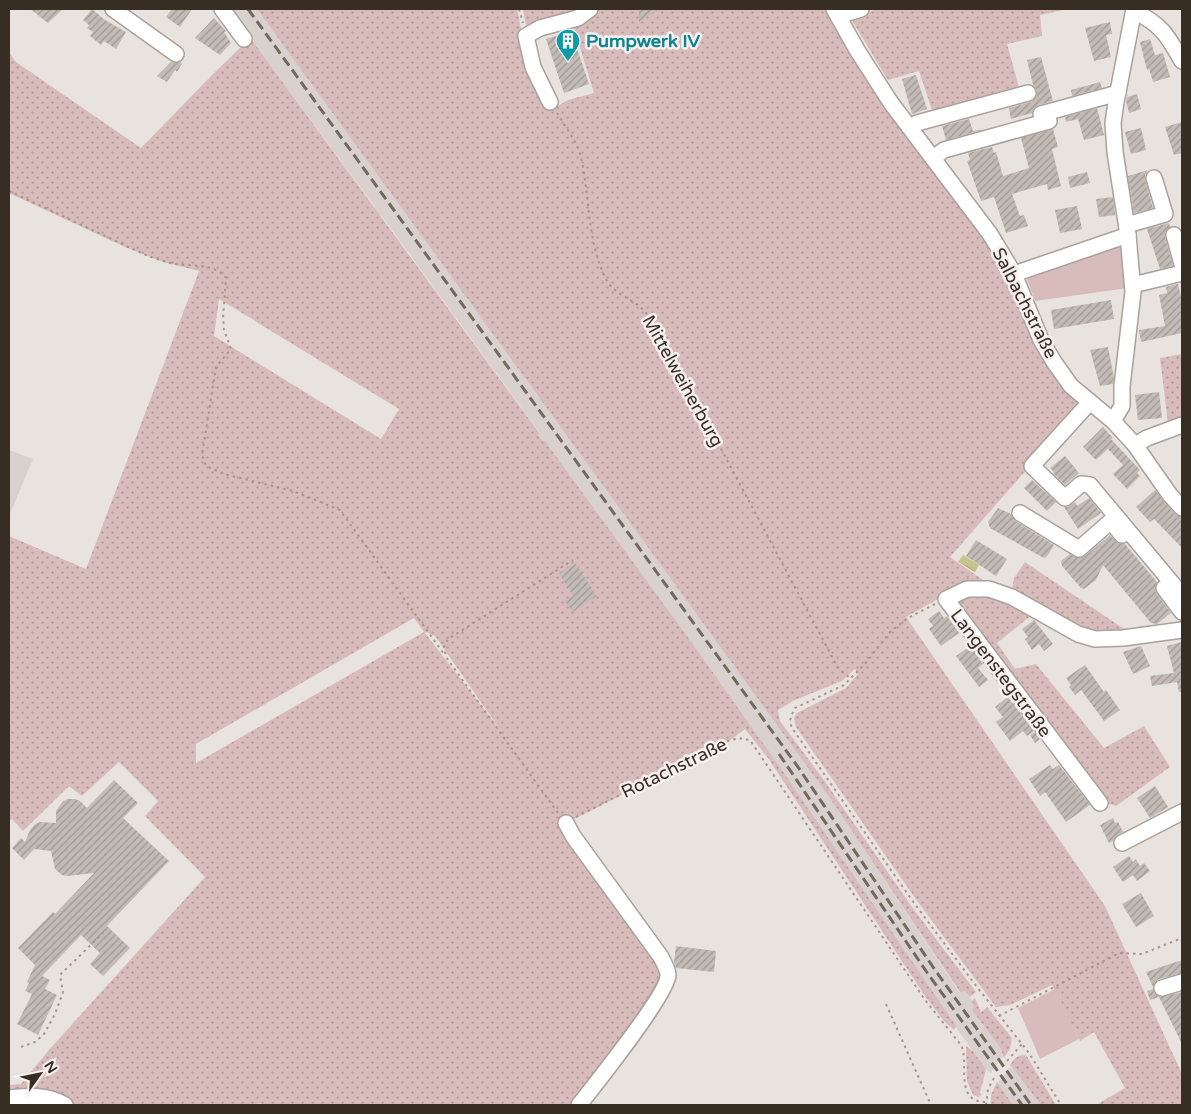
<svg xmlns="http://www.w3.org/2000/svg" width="1191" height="1114" font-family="'Varela Round',sans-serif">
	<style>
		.built { fill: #d8d1ce }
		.grass { fill: url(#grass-dots); fill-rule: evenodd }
		.green { fill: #d8bcbb }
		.water { fill: url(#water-waves) }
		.building { fill: url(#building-hatch) }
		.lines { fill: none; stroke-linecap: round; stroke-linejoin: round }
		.minor-casing { stroke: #a9a19c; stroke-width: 18 }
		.path { stroke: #a99584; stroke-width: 2; stroke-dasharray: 2.5 4; stroke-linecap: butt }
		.minor { stroke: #fff; stroke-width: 15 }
		.rail { stroke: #73685d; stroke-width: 3; stroke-dasharray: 10 5; stroke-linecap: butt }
		.labels { text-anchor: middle; stroke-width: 5; stroke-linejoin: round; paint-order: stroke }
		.culture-label { font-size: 18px; font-weight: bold; fill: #0d838f; stroke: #f6f1f0; text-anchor: start }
		.street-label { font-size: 18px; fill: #372d23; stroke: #f6f1f0 }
	</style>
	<defs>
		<pattern id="grass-dots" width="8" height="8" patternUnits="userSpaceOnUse" patternTransform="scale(1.25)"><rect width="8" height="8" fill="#d8bcbb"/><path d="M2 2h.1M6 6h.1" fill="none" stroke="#b09998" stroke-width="1.8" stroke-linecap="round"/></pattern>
		<pattern id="water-waves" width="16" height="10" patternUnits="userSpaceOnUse" patternTransform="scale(1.25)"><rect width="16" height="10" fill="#c8c38e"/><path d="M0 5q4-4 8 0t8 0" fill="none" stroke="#a39f74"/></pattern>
		<pattern id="building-hatch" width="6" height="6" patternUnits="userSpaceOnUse" patternTransform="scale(1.25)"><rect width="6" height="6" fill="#c3bbb6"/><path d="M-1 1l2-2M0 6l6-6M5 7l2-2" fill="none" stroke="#9f9894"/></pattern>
	</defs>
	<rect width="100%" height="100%" fill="#e9e3e0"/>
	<g class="built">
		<polygon points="229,9 257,9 774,721 829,797 959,992 965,991 974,1003 973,1011 1001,1049 1003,1056 991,1073 986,1069 954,1025 784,773 695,647 545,441 543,442 538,435 540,433 381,215 379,216 374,209 375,207"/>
		<polygon points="9,450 33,459 9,516"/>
		<polygon points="1010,1067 1015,1071 1041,1105 1013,1105 998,1083"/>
	</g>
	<g class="grass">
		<polygon points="257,9 517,9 523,38 544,104 556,107 568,100 594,93 573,25 586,19 600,9 829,9 929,160 1006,269 1085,403 950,557 983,580 954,590 906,617 1105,906 1182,1074 1182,1105 1096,1105 1125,1088 1094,1032 1080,1041 1052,985 1010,1005 996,1007 915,898 796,727 794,718 797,713 846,688 858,674 855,669 842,681 795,700 778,710 780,721 821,776 912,907 976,992 970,997 965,991 960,992 829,797 774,721"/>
		<polygon points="523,9 583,9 527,31"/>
		<polygon points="878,9 1068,9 1040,15 1042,36 1007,44 1020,91 933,113 919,71 888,80 850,17"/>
		<path d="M251 39 540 434 538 435 543 441H545L695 647 784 773 956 1026 954 1030 944 1021 925 996 768 758 745 729 729 741 570 821 673 982 574 1105H262L260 1103 256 1105H9V1085L21 1084 48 1051 205 877 145 816 158 801 119 762 82 796 69 786 23 831 12 819 9 821V536L86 569 199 271 163 262 125 247 9 193V52L16 62 141 148 213 74 243 45ZM219 299 399 409 381 439 214 336ZM414 618 424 632 196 763V744ZM426 632 435 636 501 731 425 633Z"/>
		<polygon points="1182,354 1182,418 1168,423 1160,358"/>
		<polygon points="1025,562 1130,633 1087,634 1012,590 1014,578"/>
		<polygon points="987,593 1033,614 997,643 1015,669 1036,664 1104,748 1144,726 1170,767 1116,806 1107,803 954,602 958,597"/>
		<polygon points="975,998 981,1012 987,1007 1012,1038 1010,1049 1004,1058 1001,1049 972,1010 974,1006 972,1001"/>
		<polygon points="966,1046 973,1051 986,1069 980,1093 982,1094 979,1097 973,1095 967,1081"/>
		<polygon points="1022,1055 1026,1055 1056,1105 1041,1105 1015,1071 1010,1065 1015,1058"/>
		<polygon points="997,1082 1013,1105 991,1105 991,1095"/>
	</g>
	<g class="green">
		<polygon points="1123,240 1128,288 1035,301 1025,273"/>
		<polygon points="1055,989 1079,1039 1040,1059 1018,1008"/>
	</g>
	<polygon class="water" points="963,555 979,565 975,572 958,562"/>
	<g class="building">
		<polygon points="30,9 63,9 48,23"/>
		<polygon points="92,9 105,20 126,32 116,49 104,41 101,45 90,36 93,32 87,28 89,25 83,20"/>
		<polygon points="172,9 192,9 180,27 166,17"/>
		<polygon points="639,9 659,9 639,22"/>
		<polygon points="214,18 226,31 224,32 231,43 220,55 195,38"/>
		<polygon points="1110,22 1112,34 1106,35 1111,57 1094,61 1085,28"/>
		<polygon points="571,31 589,84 564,93 546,39"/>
		<polygon points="1150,39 1155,55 1163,53 1170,77 1153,82 1149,69 1147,70 1140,42"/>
		<polygon points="1041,57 1053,101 1038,105 1034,108 1032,113 1011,119 1009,108 1031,102 1037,96 1037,90 1033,85 1027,60"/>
		<polygon points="171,62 176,63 180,62 182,64 177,72 175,70 167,82 157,76"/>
		<polygon points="916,75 927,109 912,114 902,79"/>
		<polygon points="1100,82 1102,88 1072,96 1071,90"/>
		<polygon points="1137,94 1141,109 1129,113 1126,101 1127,97"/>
		<polygon points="1097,108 1104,135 1084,140 1078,119 1066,122 1065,117"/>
		<polygon points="969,119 973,131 986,129 946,140 942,126"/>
		<polygon points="1182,122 1182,153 1174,155 1165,127"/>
		<polygon points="1141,128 1146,150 1131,154 1125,132"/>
		<polygon points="1053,129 1058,147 1052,149 1061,186 1048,190 1047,184 1012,194 1020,216 1024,215 1028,226 1006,233 994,197 981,201 967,161 970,160 968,153 992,147 994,153 996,152 1003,176 1029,168 1021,138"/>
		<polygon points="1148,170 1145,175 1145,180 1153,208 1134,213 1128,176"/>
		<polygon points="1087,172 1090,183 1070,188 1068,177"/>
		<polygon points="1113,197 1115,215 1099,217 1096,199"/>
		<polygon points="1077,206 1082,229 1060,233 1055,210"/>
		<polygon points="1169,223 1170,227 1165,232 1165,237 1173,266 1160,269 1147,229"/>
		<polygon points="1178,284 1182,302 1182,333 1141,342 1139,330 1165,326 1159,295 1167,293 1166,287"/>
		<polygon points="1111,300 1114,319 1054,329 1051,310"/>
		<polygon points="1108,347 1114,378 1113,384 1100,386 1090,350"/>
		<polygon points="1159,392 1162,418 1138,420 1135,395"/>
		<polygon points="1103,427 1113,438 1111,439 1140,470 1137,473 1140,476 1127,489 1113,474 1123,465 1108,449 1096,460 1083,447"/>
		<polygon points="1065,456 1079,473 1065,485 1053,473 1054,472 1050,468"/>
		<polygon points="1032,480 1056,502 1047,511 1024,488"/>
		<polygon points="1155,490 1175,514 1182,517 1182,548 1154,519 1150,522 1136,507"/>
		<polygon points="1089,498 1101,513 1078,529 1064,507 1068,507 1075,502 1077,506"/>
		<polygon points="998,508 1011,514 1015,521 1054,545 1048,555 1045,558 1042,557 990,528 988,522"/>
		<polygon points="1110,535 1118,543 1125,544 1157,582 1155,589 1156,593 1171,613 1157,624 1151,623 1103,565 1096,580 1084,589 1081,588 1062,566 1061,561 1070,554 1079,558 1085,556"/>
		<polygon points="976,540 1007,559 996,576 966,556"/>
		<polygon points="575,563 597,596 573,612 565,601 573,596 559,573"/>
		<polygon points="939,611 944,618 947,616 959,633 941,646 929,629 933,626 928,619"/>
		<polygon points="1034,620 1053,644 1044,651 1039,644 1032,650 1025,639 1028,637 1022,629"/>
		<polygon points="1182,642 1182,692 1179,692 1177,682 1152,686 1150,676 1174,673 1167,646"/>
		<polygon points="970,646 983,664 978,668 988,680 979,687 956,656"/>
		<polygon points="1141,646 1150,666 1133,674 1123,652"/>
		<polygon points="1085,665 1104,692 1106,690 1120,710 1104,721 1081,690 1075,695 1069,687 1071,685 1066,678"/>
		<polygon points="1008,697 1034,731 1027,736 1023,731 1010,741 996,722 1003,717 995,707"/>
		<polygon points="1035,732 1040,739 1035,743 1030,735"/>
		<polygon points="1050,765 1053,769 1059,765 1090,805 1066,822 1045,792 1040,796 1029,779"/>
		<polygon points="114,780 138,803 123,818 169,861 107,926 130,948 103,976 90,964 100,953 81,935 42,976 50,980 45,989 57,995 38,1035 17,1024 32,994 25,991 29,983 27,982 35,965 18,948 53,912 55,914 94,873 67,876 62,875 55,869 51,851 34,849 24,860 12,848 21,838 25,842 30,830 35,824 40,822 56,823 56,811 63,801 68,799 75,799 80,801 87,808"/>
		<polygon points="1155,786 1168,807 1150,818 1137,798"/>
		<polygon points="1113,818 1115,823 1118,822 1123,832 1117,835 1113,841 1109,843 1100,825"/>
		<polygon points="1129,856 1133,862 1136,859 1140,866 1144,863 1150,871 1137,881 1133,875 1123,882 1113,867"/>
		<polygon points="1141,893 1154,916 1136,927 1122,904"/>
		<polygon points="676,946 716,951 714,972 676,968 674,962"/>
		<polygon points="1182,960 1182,973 1159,979 1155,982 1153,987 1146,972"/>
		<polygon points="1153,989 1155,994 1160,997 1182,992 1182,1044 1159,997 1150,1000 1147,991"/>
	</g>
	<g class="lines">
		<defs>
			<g id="minor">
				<polyline points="113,9 176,54"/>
				<polyline points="222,9 244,39"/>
				<polyline points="834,9 857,50 891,103 990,234 1014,274 1041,340 1054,362 1071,386 1113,421 1135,445 1170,495 1182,508"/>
				<path d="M1134 11C1162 25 1167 35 1182 61"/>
				<polyline points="838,16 861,9"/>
				<polyline points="550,102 533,67 526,36 540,28 578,18 590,9"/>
				<polyline points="1041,114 1118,93"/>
				<polyline points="910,128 917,123 1028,93"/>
				<polyline points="933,158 944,150 1049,121"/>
				<polyline points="1127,225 1165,214 1154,178"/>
				<polyline points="1174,235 1182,264"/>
				<polyline points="1014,274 1128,235"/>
				<polyline points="1133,285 1182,273"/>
				<polyline points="1090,402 1032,466 1065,498 1081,484 1090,485 1182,595"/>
				<polyline points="1113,421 1122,406 1122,386 1133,292 1128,235 1115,152 1113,123 1116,102 1134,9"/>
				<polyline points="1135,445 1147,438 1182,425"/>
				<polyline points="1020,513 1079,549 1111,521 1122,535"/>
				<polyline points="1164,588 1182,612"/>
				<polyline points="1100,803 946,599 967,589 989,589 1012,597 1078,634 1095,639 1123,638 1182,630"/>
				<path d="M566 823 573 836 661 957C663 962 668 969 668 975 669 992 594 1086 579 1105"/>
				<polyline points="1122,843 1182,812"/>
				<polyline points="1162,988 1182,982"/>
				<path d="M9 1098C29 1096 47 1094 65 1105"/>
			</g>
		</defs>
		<use href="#minor" class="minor-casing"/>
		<g class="path">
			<polyline points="519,9 523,23"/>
			<path d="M557 113C565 127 577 141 581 157 590 197 587 244 607 281 615 294 630 298 640 307 646 312 651 319 655 325L838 668 850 678"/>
			<path d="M9 191 148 256C155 258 163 261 170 263 188 267 214 262 226 278L223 318 224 330 231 349 216 367 202 455 206 466 224 474 293 491 340 510 444 654"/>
			<polyline points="935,604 908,618 890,632 864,665 844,685 795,708 791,716 790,722 792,728 914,903 977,987 1029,1053 1061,1105"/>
			<polyline points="558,813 446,657 444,647 448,639 573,560"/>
			<path d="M576 817 725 742 738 738 750 740 925 1000 961 1045C970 1062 953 1102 986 1102"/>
			<polyline points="886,1004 931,1105"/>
			<polyline points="999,1016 1119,953 1142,954 1182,938"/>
			<polyline points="21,1047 35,1042 44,1034 55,1014 63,992 60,975 103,933"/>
			<polyline points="1007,1061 1022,1044"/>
			<polyline points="986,1105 988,1089 994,1078"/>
		</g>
		<use href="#minor" class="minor"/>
		<g class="rail">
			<polyline points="248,9 798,767 933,967 1031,1105"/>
			<polyline points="779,754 926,971 1022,1105"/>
		</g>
	</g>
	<defs>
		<symbol id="building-pin" viewBox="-11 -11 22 30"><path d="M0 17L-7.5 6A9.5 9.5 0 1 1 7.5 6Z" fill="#0f9aa8" stroke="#f6f1f0"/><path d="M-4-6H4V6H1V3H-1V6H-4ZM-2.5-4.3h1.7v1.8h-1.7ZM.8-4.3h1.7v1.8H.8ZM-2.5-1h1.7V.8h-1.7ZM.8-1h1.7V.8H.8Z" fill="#fff"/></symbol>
	</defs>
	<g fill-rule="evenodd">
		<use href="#building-pin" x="554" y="27" width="28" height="38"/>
	</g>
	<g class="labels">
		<g class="culture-label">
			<text x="586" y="47">Pumpwerk IV</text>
		</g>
		<g class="street-label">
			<text transform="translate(1025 303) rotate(63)" y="6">Salbachstraße</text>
			<text transform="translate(683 381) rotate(61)" y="6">Mittelweiherburg</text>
			<text transform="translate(1001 673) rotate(53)" y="6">Langenstegstraße</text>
			<text transform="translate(674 768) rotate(-26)" y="6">Rotachstraße</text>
		</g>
	</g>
	<rect width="1191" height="1114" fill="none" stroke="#372d23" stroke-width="20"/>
	<g transform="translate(40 1074) rotate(57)" stroke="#f6f1f0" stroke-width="4" paint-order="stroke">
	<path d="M0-4L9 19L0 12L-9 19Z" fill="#372d23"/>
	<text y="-8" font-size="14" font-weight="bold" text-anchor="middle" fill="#372d23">N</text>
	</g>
</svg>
